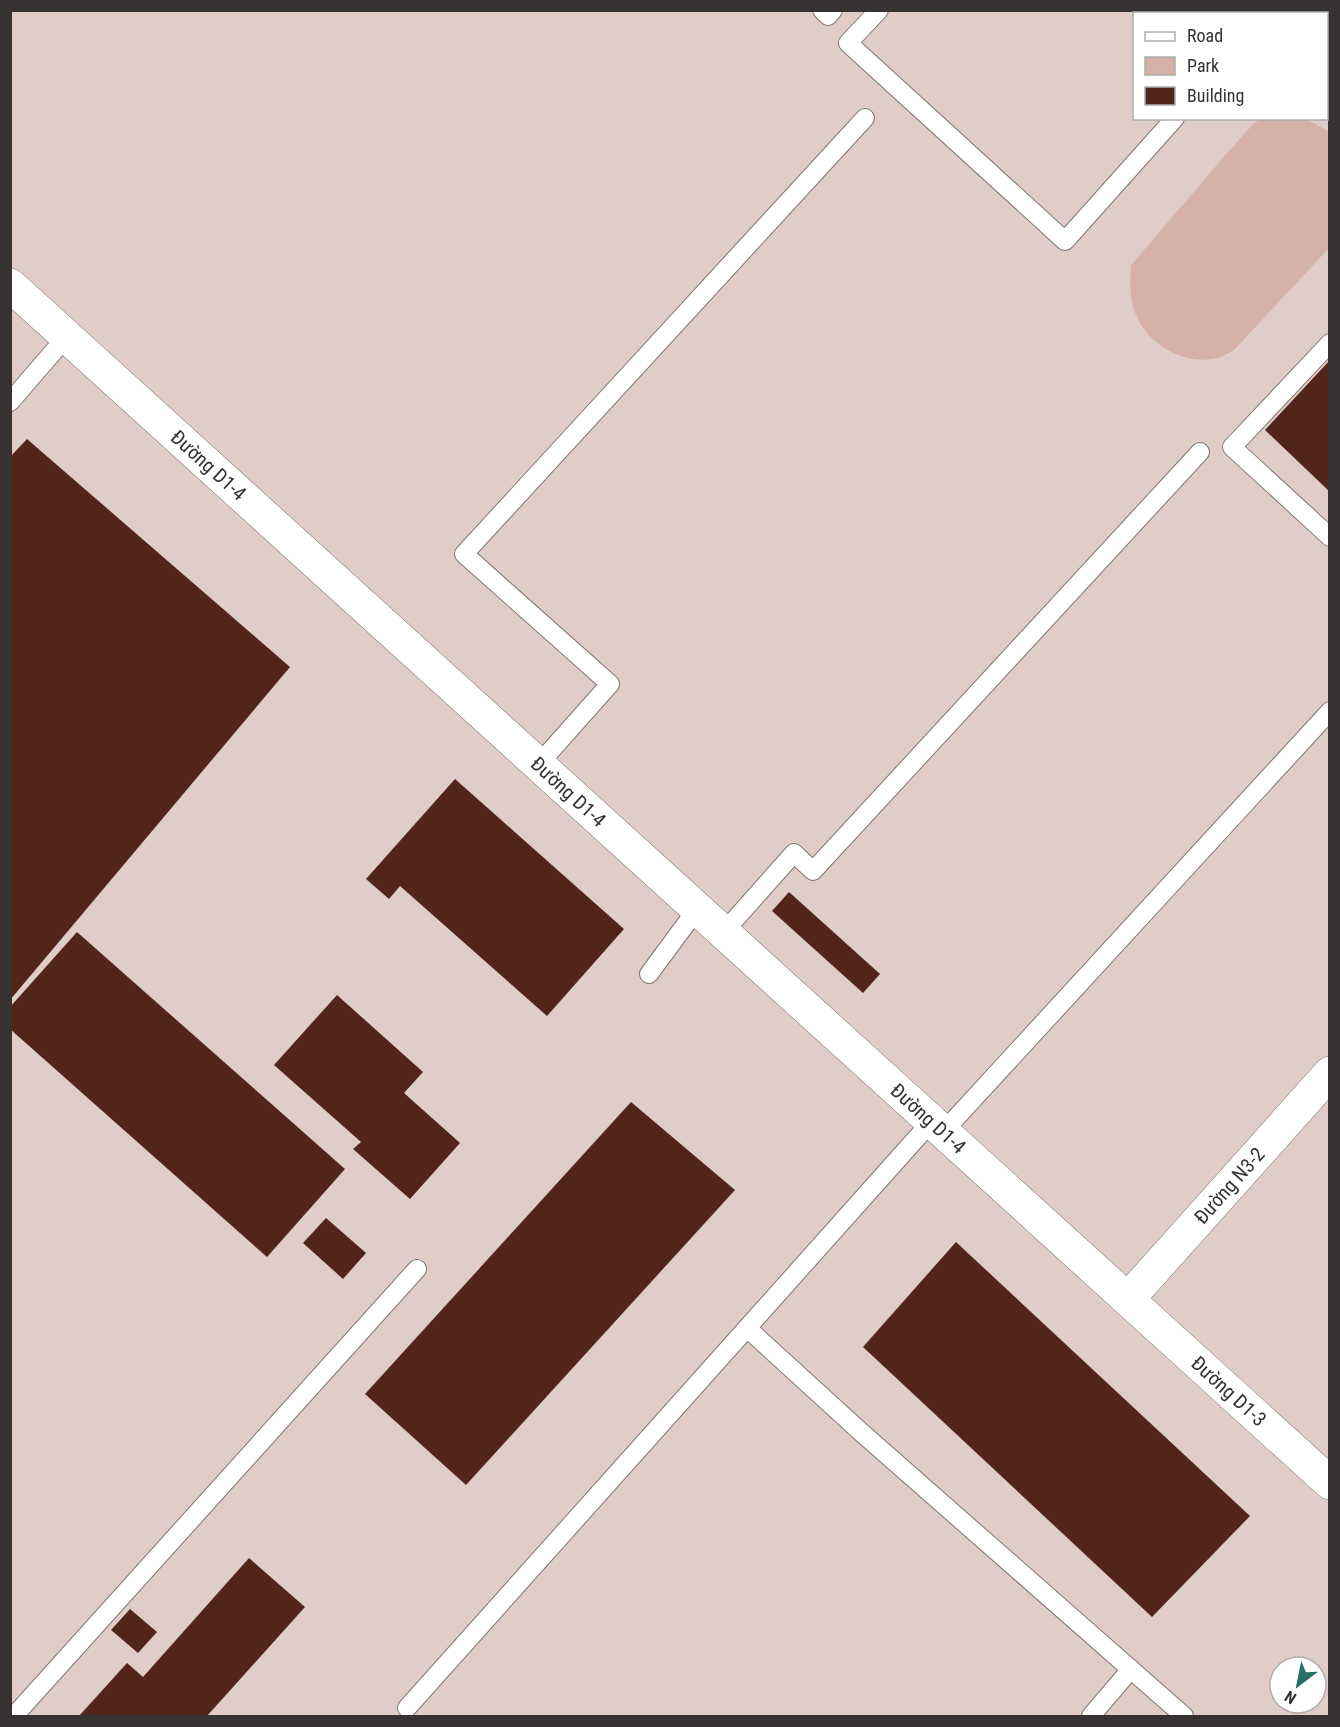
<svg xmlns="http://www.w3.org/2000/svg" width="1340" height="1727" font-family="'Roboto Condensed',sans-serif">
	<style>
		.built { fill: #e0cdc8; fill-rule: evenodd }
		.green { fill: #d6b1a7 }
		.building { fill: #52251a }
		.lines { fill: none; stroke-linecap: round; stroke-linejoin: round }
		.service-casing { stroke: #7f7572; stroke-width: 20 }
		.tertiary-casing { stroke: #7f7572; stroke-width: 34 }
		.service { stroke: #fff; stroke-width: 18 }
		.tertiary { stroke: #fff; stroke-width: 33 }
		.labels { text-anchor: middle; stroke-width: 6; stroke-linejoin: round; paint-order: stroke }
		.street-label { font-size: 20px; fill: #363231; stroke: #fff }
	</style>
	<rect width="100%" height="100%" fill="#e8dcd9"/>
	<path class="built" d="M11 11H1329V1716H11ZM1134 14H1326V118H1134ZM1280 1667H1316V1703H1280Z"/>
	<path class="green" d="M1261 119H1305L1329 131V248L1235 349C1203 374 1152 352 1137 317 1129 300 1130 283 1131 265L1229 151 1253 124Z"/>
	<g class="building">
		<polygon points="1330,360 1330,492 1265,430"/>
		<polygon points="27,439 290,667 10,1000 10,457"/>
		<polygon points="455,779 624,929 547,1016 400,886 389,899 366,879"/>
		<polygon points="789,892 880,974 863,993 772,911"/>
		<polygon points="77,932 345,1169 267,1257 10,1029 10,1007"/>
		<polygon points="337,995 423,1072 404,1093 460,1143 410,1199 353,1149 361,1142 274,1065"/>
		<polygon points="631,1102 735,1190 466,1485 365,1394"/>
		<polygon points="326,1218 366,1253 343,1279 303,1243"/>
		<polygon points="956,1242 1250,1516 1152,1617 863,1347"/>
		<polygon points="249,1558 305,1607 207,1716 79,1716 127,1663 143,1677"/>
		<polygon points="130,1609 157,1632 138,1653 111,1630"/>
	</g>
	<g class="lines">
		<defs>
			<g id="service">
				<polyline points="822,10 828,16 833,10"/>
				<polyline points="879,10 848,43 1065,241 1175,118"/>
				<polyline points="1326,97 1330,100"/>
				<polyline points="1330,343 1232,447 1330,537"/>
				<polyline points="10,402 67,336"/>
				<polyline points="538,765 610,684 464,554 865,118"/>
				<polyline points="723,933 794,853 813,871 1200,452"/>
				<polyline points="649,974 697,909"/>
				<polyline points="943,1132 1330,711"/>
				<polyline points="747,1328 931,1122"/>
				<polyline points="407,1708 747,1328 862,1433 1184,1716"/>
				<polyline points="14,1716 417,1269"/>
				<polyline points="1091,1716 1131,1669"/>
			</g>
			<g id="tertiary">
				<path id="s1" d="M10 285 1330 1483"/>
				<path id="s2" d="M1128 1299 1330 1073"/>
			</g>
		</defs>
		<use href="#service" class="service-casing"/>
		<use href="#tertiary" class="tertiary-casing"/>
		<use href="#service" class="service"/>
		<use href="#tertiary" class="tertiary"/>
	</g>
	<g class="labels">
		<g class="street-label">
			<text dy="7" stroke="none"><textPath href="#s1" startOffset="268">Đường D1-4</textPath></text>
			<text dy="7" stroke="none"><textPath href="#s1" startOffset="754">Đường D1-4</textPath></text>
			<text dy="7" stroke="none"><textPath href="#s1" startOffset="1240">Đường D1-4</textPath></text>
			<text dy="7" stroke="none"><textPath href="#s2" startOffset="152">Đường N3-2</textPath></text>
			<text dy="7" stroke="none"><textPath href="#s1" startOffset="1646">Đường D1-3</textPath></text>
		</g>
	</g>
	<rect width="1340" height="1727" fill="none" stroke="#363231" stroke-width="24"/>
	<rect x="1133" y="12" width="195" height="108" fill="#ffffff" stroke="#afadad" stroke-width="1.5"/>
	<rect x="1145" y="32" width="30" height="9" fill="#ffffff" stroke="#afadad" stroke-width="1.5"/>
	<text x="1187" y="42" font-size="18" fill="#363231">Road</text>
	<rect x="1145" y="57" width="30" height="18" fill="#d6b1a7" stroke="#afadad" stroke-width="1.5"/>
	<text x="1187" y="72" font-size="18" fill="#363231">Park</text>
	<rect x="1145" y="87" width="30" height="18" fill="#52251a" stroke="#afadad" stroke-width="1.5"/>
	<text x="1187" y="102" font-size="18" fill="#363231">Building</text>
	<g transform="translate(1298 1685) rotate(212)"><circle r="28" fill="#ffffff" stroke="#afadad" stroke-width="1.5"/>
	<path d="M0-4.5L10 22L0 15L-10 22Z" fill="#277068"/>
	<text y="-9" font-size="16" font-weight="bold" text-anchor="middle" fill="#363231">N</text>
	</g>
</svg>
